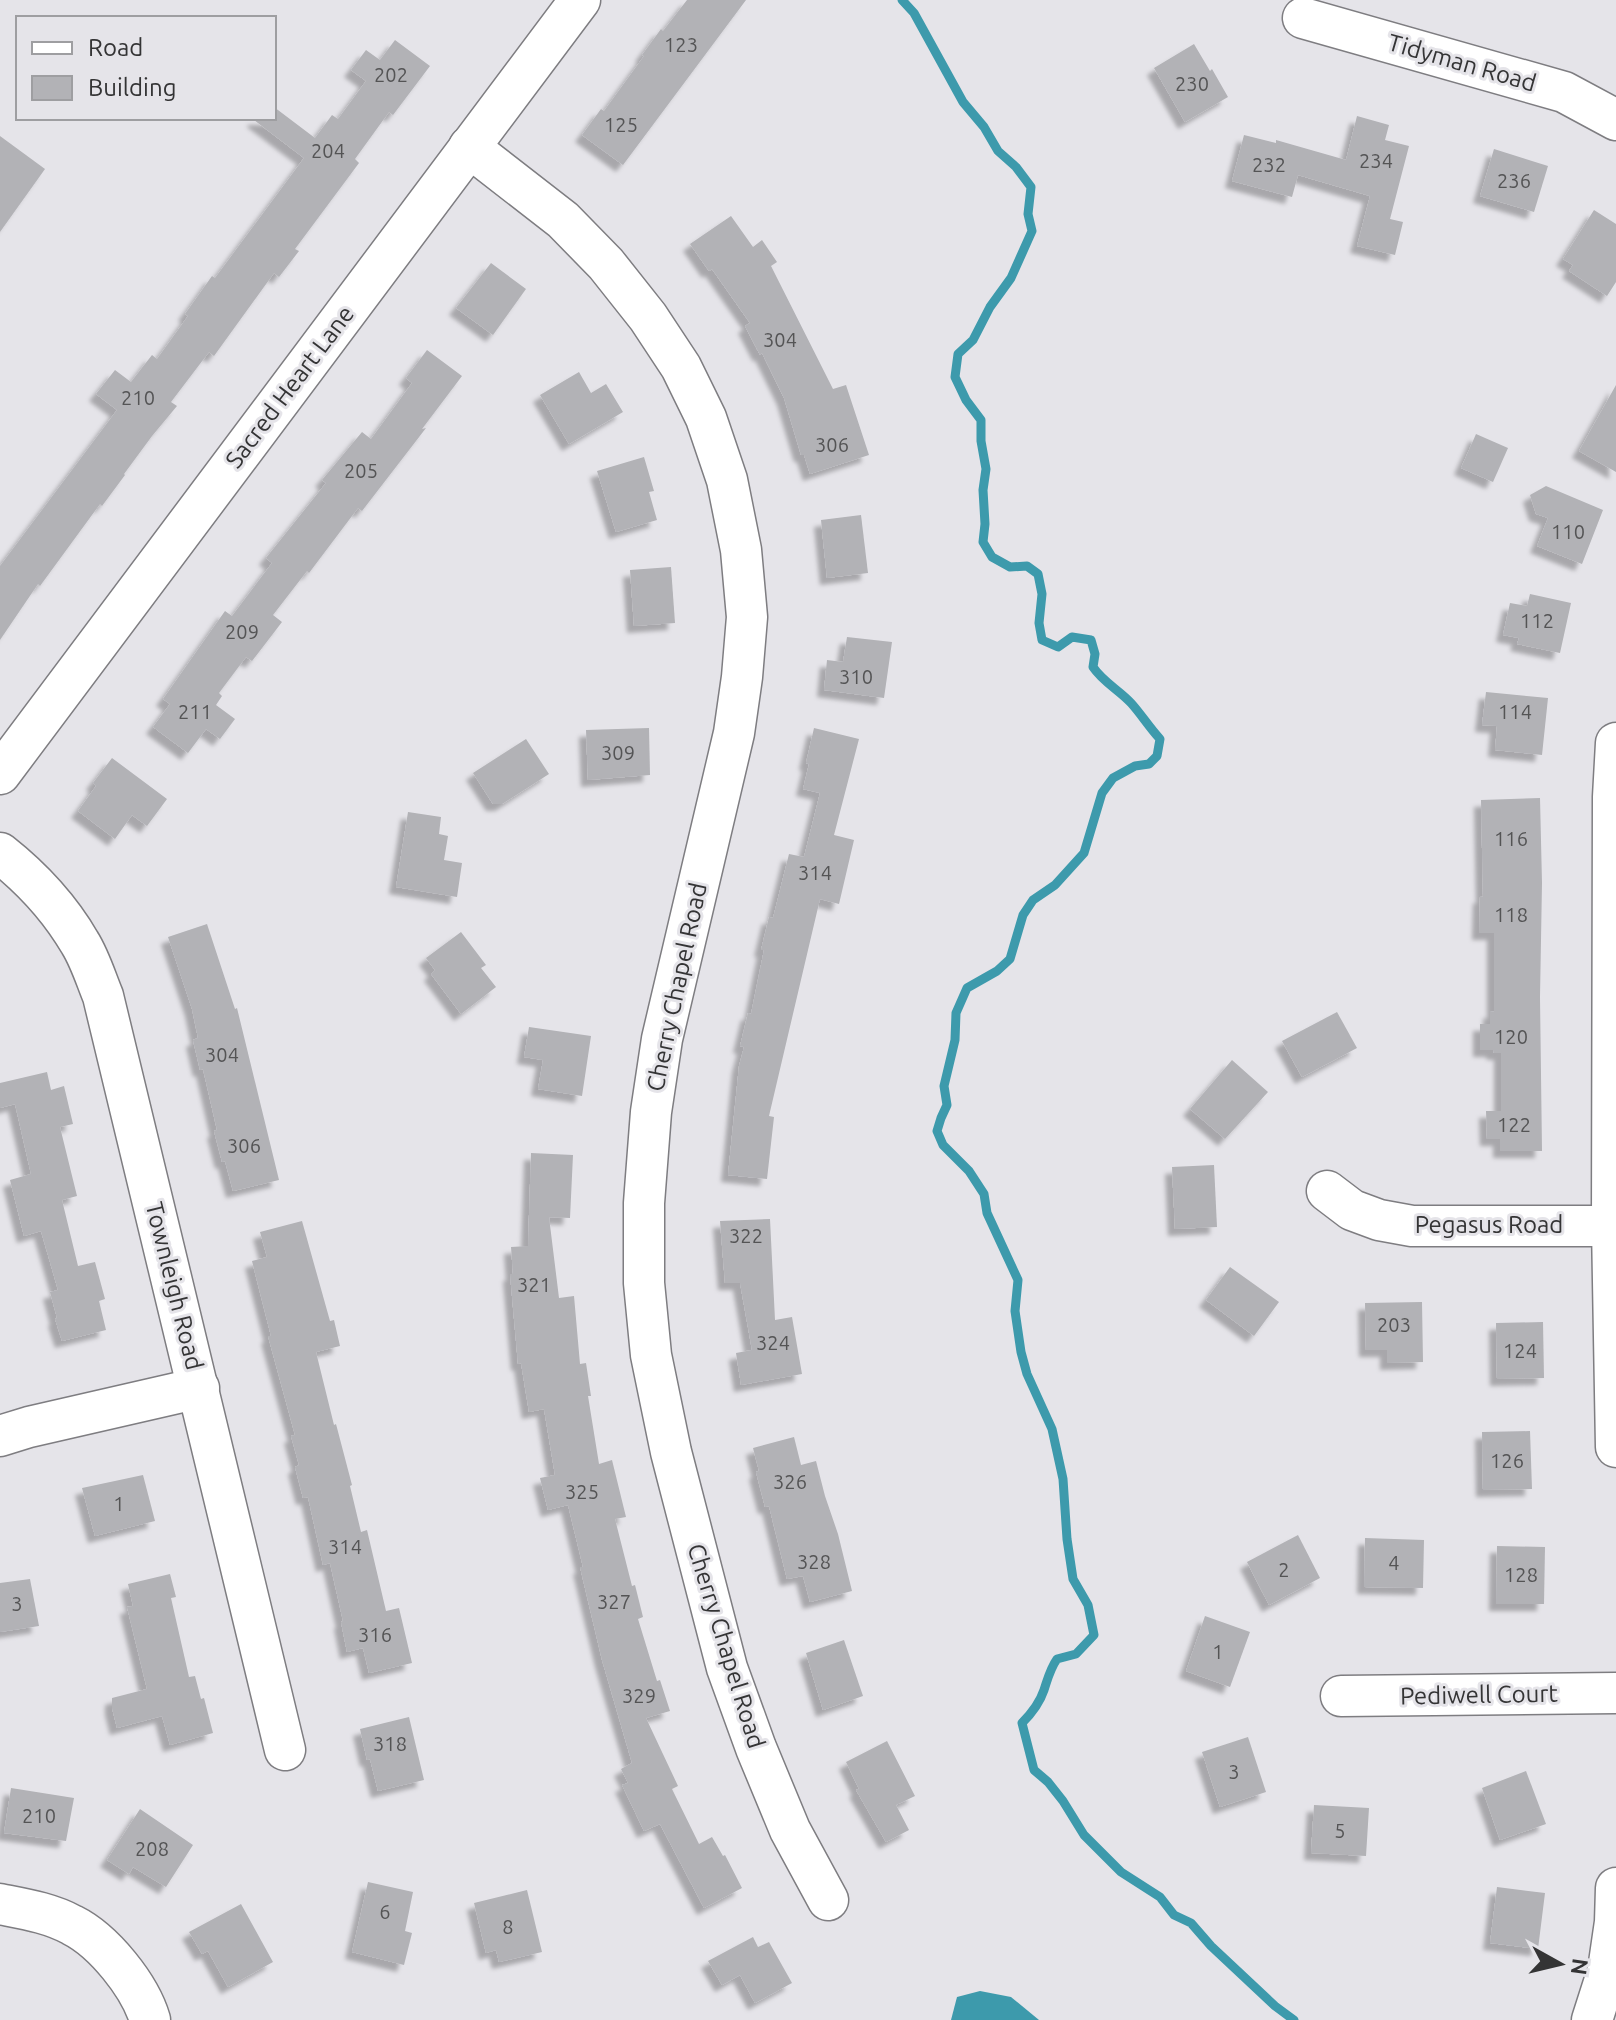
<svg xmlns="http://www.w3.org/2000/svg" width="1616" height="2020" font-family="Ubuntu,sans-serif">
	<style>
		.water { fill: #3d9aac }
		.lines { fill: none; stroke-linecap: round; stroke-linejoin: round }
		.stream { stroke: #3d9aac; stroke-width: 9 }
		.building { fill: #b2b2b6; filter: url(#shadow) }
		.minor-casing { stroke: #7e7d81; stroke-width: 43 }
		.minor { stroke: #fff; stroke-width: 40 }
		.labels { text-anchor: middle; stroke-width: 6; stroke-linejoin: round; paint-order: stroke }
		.number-label { font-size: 20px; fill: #545455 }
		.street-label { font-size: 24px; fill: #343435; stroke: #e5e4e9 }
	</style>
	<defs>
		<filter id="shadow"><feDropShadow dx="-7" dy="7" stdDeviation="2" flood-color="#0004"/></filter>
	</defs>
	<rect width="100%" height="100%" fill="#e5e4e9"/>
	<polygon class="water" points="980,1991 1011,1997 1039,2020 951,2020 957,1997"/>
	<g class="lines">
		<path class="stream" d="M902 0 914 13 963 102 984 127 998 151 1016 167 1031 187 1028 214 1032 231 1011 278 990 307 973 340 958 354 955 377 966 400 981 420V441L986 469 983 490 985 524 983 542 992 557 1010 567 1027 566 1038 574 1042 594 1039 623 1042 640 1058 647 1072 637 1091 640 1095 654 1093 667C1103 682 1119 690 1131 703 1141 714 1149 727 1160 739L1157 756 1149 764 1135 766 1113 778 1102 793 1084 853 1055 885 1033 900 1023 915 1010 959 997 971 967 988 956 1013 955 1040 944 1086 947 1105 941 1118 937 1131 943 1145 969 1171 984 1194 987 1213 1018 1280 1015 1311 1021 1352 1027 1374 1052 1429 1063 1479 1067 1539 1073 1579 1088 1605 1094 1635 1076 1654 1057 1659C1050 1669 1048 1678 1044 1690 1040 1702 1031 1714 1022 1723L1034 1770 1048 1782 1063 1801 1084 1835 1121 1872 1160 1897 1174 1915 1191 1923 1211 1946 1275 2006 1294 2020"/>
	</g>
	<g class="building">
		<polygon points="687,0 746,0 623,165 582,135 601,109 604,111 644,56 642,55 661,29 663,31"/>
		<polygon points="395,40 430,66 393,115 389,112 355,159 359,163 295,249 299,251 279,277 274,273 214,356 209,352 171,402 177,406 152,436 124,474 125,475 102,506 100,504 40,586 38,584 0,640 0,566 117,410 96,394 115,370 131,382 152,355 157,359 188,316 185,314 212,276 215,278 304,158 254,120 255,118 274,118 274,107 315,138 332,115 338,119 366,81 351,70 366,50 380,60"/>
		<polygon points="1194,44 1210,71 1212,69 1228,97 1185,122 1154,68"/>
		<polygon points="1357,116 1389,125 1385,140 1409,146 1390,219 1403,222 1395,255 1357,246 1370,196 1298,175 1292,197 1232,181 1244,135 1276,143 1276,140 1346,160"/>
		<polygon points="0,136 45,169 0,232"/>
		<polygon points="1494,149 1548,166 1534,212 1480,196"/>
		<polygon points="1594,210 1616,224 1616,282 1607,296 1569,271 1573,265 1563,259"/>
		<polygon points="731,216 753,247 762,240 777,262 771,266 833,389 846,385 869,455 810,474 804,455 801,455 784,398 762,353 760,355 745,326 750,323 712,269 709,271 690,244"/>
		<polygon points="491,263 526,289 493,335 456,308"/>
		<polygon points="427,350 462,376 422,429 426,428 362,511 358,508 309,573 307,571 273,615 282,622 252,661 246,657 219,693 222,696 216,705 235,719 220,739 206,729 188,753 153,727 170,704 163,699 225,611 232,616 272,563 266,558 326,483 322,480 362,432 371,439 412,383 406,378"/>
		<polygon points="579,372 591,393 606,384 623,412 569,444 540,395"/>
		<polygon points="1616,385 1616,472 1579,451"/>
		<polygon points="1476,434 1508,448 1493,482 1461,468"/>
		<polygon points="644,457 654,491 649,492 657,520 616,532 597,471"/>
		<polygon points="1546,486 1603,510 1582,564 1537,546 1548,518 1536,514 1530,495"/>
		<polygon points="861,515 868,573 827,578 821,520"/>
		<polygon points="671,567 675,623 634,626 630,570"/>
		<polygon points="1530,594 1571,603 1560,653 1517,644 1519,638 1503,635 1510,603 1527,606"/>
		<polygon points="847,637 892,642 884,698 824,690 827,660 843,662"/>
		<polygon points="1486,692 1548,698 1542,755 1495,750 1497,726 1482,725"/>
		<polygon points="649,728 650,775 588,780 586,730"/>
		<polygon points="814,728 859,739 834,835 854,840 839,904 820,899 769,1116 774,1117 767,1179 728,1175 739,1066 744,1047 740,1046 748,1013 751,1014 764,950 761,950 769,917 773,918 789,854 804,857 820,793 803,789 809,764 806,763"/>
		<polygon points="526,739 549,774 502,804 493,804 473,773"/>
		<polygon points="112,758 167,799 147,826 132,815 115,839 78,811 96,786 93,783"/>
		<polygon points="1540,798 1542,883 1540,997 1542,1151 1500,1151 1500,1139 1487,1139 1486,1111 1501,1111 1501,1053 1494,1053 1493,1050 1480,1050 1480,1024 1490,1024 1490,1011 1494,1012 1494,933 1479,933 1480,896 1483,897 1481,800"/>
		<polygon points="408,812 441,817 439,834 448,836 444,860 462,863 457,897 396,887"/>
		<polygon points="207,924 235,1009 237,1008 279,1180 233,1191 225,1161 222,1162 214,1131 217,1130 203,1069 200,1070 193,1040 198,1038 192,1009 168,937"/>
		<polygon points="461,932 486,965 481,968 496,987 461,1014 431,974 435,970 426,958"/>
		<polygon points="1337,1012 1357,1048 1302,1077 1282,1041"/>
		<polygon points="529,1027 591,1036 582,1096 538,1089 543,1060 524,1057"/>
		<polygon points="1232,1060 1268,1092 1225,1139 1190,1109"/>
		<polygon points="47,1072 51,1090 64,1086 73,1124 60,1127 77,1196 62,1200 78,1266 95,1262 105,1299 99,1301 106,1330 62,1341 55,1319 57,1318 50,1292 58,1290 41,1231 24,1236 10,1180 31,1174 15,1104 0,1108 0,1083"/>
		<polygon points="531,1153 573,1155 570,1218 549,1217 559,1298 574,1296 580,1364 586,1363 591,1396 588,1396 599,1464 612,1460 626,1517 615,1519 632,1586 635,1585 643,1617 638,1619 657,1681 660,1680 670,1711 646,1718 678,1786 672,1789 699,1844 712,1837 723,1856 725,1855 742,1888 704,1908 660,1824 644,1831 622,1785 628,1783 621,1769 632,1763 602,1660 580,1567 583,1567 568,1505 548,1510 540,1478 555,1475 544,1409 529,1412 521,1363 518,1364 510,1274 513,1274 511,1247 528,1246"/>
		<polygon points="1214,1165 1217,1227 1175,1229 1172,1167"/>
		<polygon points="770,1219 775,1320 792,1317 802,1374 741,1385 736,1353 752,1350 740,1283 725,1283 720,1221"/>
		<polygon points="302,1221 330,1321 334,1320 340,1346 316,1352 334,1425 336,1424 352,1485 350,1486 361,1532 367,1530 386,1611 399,1608 412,1663 369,1673 363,1648 347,1652 341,1622 343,1621 330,1563 323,1565 308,1497 303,1498 295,1467 299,1465 291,1436 295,1435 268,1336 271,1336 252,1261 267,1257 260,1232"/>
		<polygon points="1230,1267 1279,1302 1254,1336 1206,1300"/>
		<polygon points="1422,1302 1423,1362 1387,1363 1387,1350 1366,1350 1365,1303"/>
		<polygon points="1543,1322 1544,1378 1497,1379 1496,1323"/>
		<polygon points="1530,1431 1532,1489 1483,1490 1482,1432"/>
		<polygon points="794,1437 801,1465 816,1461 825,1496 838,1534 852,1591 810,1602 803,1576 787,1579 769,1506 765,1507 756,1472 759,1471 753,1448"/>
		<polygon points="143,1475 155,1521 95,1536 82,1488"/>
		<polygon points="1298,1535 1320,1578 1269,1605 1247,1562"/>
		<polygon points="1365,1538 1424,1540 1423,1588 1364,1587"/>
		<polygon points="1497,1546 1545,1547 1544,1604 1496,1604"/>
		<polygon points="170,1574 176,1597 171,1598 189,1677 195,1676 201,1699 204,1698 213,1733 170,1745 162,1716 117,1728 112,1708 112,1698 147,1689 127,1607 133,1606 128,1584"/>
		<polygon points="30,1579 39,1626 0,1632 0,1583"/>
		<polygon points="1205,1616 1250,1632 1230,1687 1186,1671"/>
		<polygon points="844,1640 863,1696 823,1710 806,1653"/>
		<polygon points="409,1717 424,1780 378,1791 370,1759 367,1760 360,1729"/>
		<polygon points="1248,1737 1266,1792 1220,1807 1202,1752"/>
		<polygon points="887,1741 915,1796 896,1805 909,1830 886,1842 856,1790 859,1789 846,1762"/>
		<polygon points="1526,1771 1546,1824 1500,1840 1482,1788"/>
		<polygon points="11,1788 74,1798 66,1841 4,1833"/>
		<polygon points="1314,1805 1369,1808 1366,1856 1311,1853"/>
		<polygon points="140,1809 193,1845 166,1887 133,1867 129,1874 107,1860"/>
		<polygon points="368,1882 413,1892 405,1931 412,1933 404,1965 352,1952"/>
		<polygon points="1497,1887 1545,1893 1538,1949 1490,1943"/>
		<polygon points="527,1890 542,1952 499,1962 496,1950 486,1953 474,1903"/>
		<polygon points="241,1904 273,1962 228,1987 208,1951 202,1954 189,1932"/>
		<polygon points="753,1937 758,1947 769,1942 792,1983 755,2003 740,1975 722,1985 708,1961"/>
	</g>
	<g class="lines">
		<defs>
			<g id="minor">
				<polyline points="1303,18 1564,92 1616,120"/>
				<polyline points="469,147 563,220 606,264 648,317 681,367 706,418 727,480 741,550 747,617 742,677 734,733 662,1039 651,1112 644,1203 644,1283 651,1355 671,1452 727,1668 756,1748 790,1830 828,1900"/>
				<polyline points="1616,743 1613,797 1612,1226 1616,1447"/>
				<polyline points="0,774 580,0"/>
				<path d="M0 853C33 879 59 907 80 943 90 959 96 979 103 996L285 1750"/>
				<polyline points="1327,1191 1352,1210 1379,1220 1412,1226 1612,1226"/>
				<polyline points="0,1436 29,1427 199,1388"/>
				<polyline points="1341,1696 1616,1693"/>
				<path d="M0 1904C25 1909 50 1913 72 1925 104 1941 140 1986 150 2020"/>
				<polyline points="1592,2020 1608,1970 1615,1922 1616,1888"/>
			</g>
		</defs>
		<use href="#minor" class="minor-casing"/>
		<use href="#minor" class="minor"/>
	</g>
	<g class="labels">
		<g class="number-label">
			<text x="681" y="52">123</text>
			<text x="391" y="82">202</text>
			<text x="1192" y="91">230</text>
			<text x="621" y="132">125</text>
			<text x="328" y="158">204</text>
			<text x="1376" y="168">234</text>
			<text x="1269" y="172">232</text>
			<text x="1514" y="188">236</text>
			<text x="780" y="347">304</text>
			<text x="138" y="405">210</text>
			<text x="832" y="452">306</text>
			<text x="361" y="478">205</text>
			<text x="1568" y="539">110</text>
			<text x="1537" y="628">112</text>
			<text x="242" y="639">209</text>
			<text x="856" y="684">310</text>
			<text x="195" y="719">211</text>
			<text x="1515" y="719">114</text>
			<text x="618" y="760">309</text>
			<text x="1511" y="846">116</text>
			<text x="815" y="880">314</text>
			<text x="1511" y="922">118</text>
			<text x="1511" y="1044">120</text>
			<text x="222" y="1062">304</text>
			<text x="1514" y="1132">122</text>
			<text x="244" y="1153">306</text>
			<text x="746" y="1243">322</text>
			<text x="534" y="1292">321</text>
			<text x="1394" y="1332">203</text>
			<text x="773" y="1350">324</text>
			<text x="1520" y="1358">124</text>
			<text x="1507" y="1468">126</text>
			<text x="790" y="1489">326</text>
			<text x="582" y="1499">325</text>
			<text x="119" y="1511">1</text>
			<text x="345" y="1554">314</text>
			<text x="814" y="1569">328</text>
			<text x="1394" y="1570">4</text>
			<text x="1284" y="1577">2</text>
			<text x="1521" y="1582">128</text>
			<text x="614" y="1609">327</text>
			<text x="17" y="1611">3</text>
			<text x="375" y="1642">316</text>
			<text x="1218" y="1659">1</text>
			<text x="639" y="1703">329</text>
			<text x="390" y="1751">318</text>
			<text x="1234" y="1779">3</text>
			<text x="39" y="1823">210</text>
			<text x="1340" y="1838">5</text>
			<text x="152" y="1856">208</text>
			<text x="385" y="1919">6</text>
			<text x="508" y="1934">8</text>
		</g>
		<g class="street-label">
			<text transform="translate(1462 63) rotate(16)" y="8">Tidyman Road</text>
			<text transform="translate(290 387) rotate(-53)" y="8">Sacred Heart Lane</text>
			<text transform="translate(677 987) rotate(-78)" y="8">Cherry Chapel Road</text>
			<text x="1489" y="1233">Pegasus Road</text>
			<text transform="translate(174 1286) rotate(76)" y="8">Townleigh Road</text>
			<text transform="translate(726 1646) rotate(73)" y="8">Cherry Chapel Road</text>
			<text transform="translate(1479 1695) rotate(-1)" y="8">Pediwell Court</text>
		</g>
	</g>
	<rect x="16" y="16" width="260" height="104" fill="#e5e4e9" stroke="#9e9ea1" stroke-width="2"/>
	<rect x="32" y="42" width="40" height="12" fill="#ffffff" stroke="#9e9ea1" stroke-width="2"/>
	<text x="88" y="56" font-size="24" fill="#343435">Road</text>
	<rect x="32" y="76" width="40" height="24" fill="#b2b2b6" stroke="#9e9ea1" stroke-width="2"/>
	<text x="88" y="96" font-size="24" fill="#343435">Building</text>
	<g transform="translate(1560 1964) rotate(98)" stroke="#e5e4e9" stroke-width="6" paint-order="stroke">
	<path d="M0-6L14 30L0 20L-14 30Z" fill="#343435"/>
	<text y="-12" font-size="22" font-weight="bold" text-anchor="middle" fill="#343435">N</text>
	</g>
</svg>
